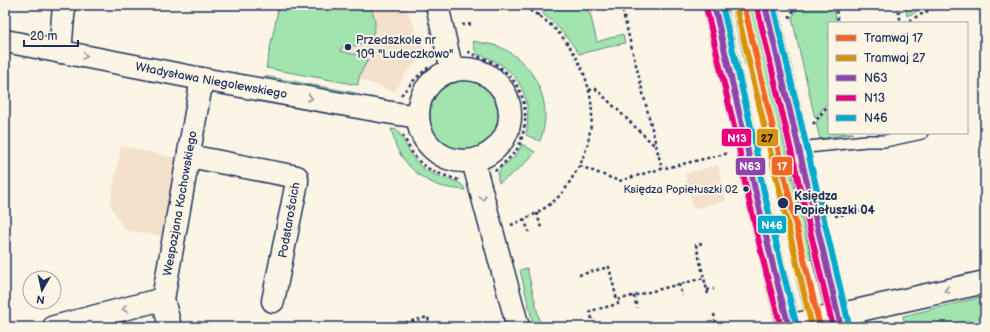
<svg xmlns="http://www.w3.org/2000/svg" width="990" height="332" font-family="'Balsamiq Sans',sans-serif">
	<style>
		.built { fill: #f3e1cb }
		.green { fill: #a2e4ae; stroke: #5e8a86 }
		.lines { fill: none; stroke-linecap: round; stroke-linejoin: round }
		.lane-casing { stroke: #1b2f5e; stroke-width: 14 }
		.street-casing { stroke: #1b2f5e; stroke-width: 25 }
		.secondary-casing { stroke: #1b2f5e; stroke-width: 25 }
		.path { stroke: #1b2f5e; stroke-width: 2.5; stroke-dasharray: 3 3; stroke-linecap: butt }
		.lane { stroke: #fcf5e5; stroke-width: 11 }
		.street { stroke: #fcf5e5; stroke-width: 22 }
		.secondary { stroke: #fcf5e5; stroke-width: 22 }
		.bus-1-casing { stroke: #fcf5e5; stroke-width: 9 }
		.bus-2-casing { stroke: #fcf5e5; stroke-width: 9 }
		.bus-3-casing { stroke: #fcf5e5; stroke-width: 9 }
		.bus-1 { stroke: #8e44ad; stroke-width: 6 }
		.bus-2 { stroke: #e5007d; stroke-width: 6 }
		.bus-3 { stroke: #00a9ce; stroke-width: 6 }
		.tram-1-casing { stroke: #fcf5e5; stroke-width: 9 }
		.tram-2-casing { stroke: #fcf5e5; stroke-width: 9 }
		.tram-1 { stroke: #f26522; stroke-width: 6 }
		.tram-2 { stroke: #d6940e; stroke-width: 6 }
		.oneway { stroke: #8c92a2 }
		.poi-dot { fill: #1b2f5e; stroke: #fcf5e5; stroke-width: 1.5 }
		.labels { text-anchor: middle; stroke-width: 4; stroke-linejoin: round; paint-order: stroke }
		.bus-label { font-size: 11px; fill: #1b2f5e; stroke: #fcf5e5; text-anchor: end }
		.poi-label { font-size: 12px; fill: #1b2f5e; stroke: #fcf5e5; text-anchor: start }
		.street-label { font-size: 12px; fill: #1b2f5e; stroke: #fcf5e5 }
		.stop-label { font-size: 12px; font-weight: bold; fill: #1b2f5e; stroke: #fcf5e5; text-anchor: start }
		.line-badge { stroke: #fcf5e5; stroke-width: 1.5 }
		.badge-label { font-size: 11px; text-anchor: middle; font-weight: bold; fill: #fff }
		.pale-badge-label { font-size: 11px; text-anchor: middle; font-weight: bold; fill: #111 }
	</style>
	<rect width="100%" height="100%" fill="#fcf5e5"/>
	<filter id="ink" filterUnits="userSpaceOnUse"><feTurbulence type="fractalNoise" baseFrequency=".025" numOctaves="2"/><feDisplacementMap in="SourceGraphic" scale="8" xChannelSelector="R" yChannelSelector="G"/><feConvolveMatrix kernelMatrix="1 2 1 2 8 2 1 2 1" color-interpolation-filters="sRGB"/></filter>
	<g filter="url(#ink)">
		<g class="built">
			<polygon points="279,5 406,5 411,19 428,55 417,62 406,73 395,92 359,79 358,85 266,68"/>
			<polygon points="751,64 799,261 793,263 746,65"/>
			<polygon points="121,146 177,158 161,236 124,230 110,204"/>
			<polygon points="718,165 726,201 693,209 685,174"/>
		</g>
		<g class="green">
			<path d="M279 5H376L370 7C384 32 367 48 342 47L340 51 351 54H359L368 60C363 68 358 76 358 85L266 68Z"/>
			<path d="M548 5H586L588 13H590L597 42 623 34 625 43 579 54C569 38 558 26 543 14Z"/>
			<polygon points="731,5 753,5 813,259 799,261 751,64 745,65"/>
			<polygon points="799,5 833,5 837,23 829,23 829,101 815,118 792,18"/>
			<polygon points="905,5 930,5 907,16"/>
			<path d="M473 41C482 43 492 44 500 47 535 63 555 104 540 141L526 135C534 94 516 64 476 54Z"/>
			<polygon points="264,76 356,93 355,97 263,80"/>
			<circle cx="464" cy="116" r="38"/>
			<polygon points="829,107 829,133 853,133 821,139 820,139 816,123"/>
			<path d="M391 129 397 130C409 146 410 162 429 172 433 174 437 176 441 177 449 180 462 180 465 190 455 189 446 188 437 185 419 178 402 162 395 144 394 139 393 134 391 129Z"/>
			<path d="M522 144 535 152C525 165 513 174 499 183 494 167 507 165 516 155 518 152 520 148 522 144Z"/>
			<polygon points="527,268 541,327 534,327 520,270"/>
			<polygon points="811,275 820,309 804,312 796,279"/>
			<polygon points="985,296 985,327 905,327 903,316"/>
			<polygon points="884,321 886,327 858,327"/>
		</g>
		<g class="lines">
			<defs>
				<polyline id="lane" points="798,148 866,141 885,141 922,133"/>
				<g id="street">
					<polyline points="437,5 452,71"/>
					<path id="s1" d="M5 41 202 79 386 112 418 117"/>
					<polyline points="60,52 64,5"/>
					<circle cx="464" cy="115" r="46"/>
					<polyline points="189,156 297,177 297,182 273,301"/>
					<polyline points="473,161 518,327"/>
					<polyline points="54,327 163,299"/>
					<path id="s2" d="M170 327 163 299 202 79"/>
				</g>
				<g id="secondary">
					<polyline points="714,5 747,146 753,181 775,274 789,327"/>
					<polyline points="765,5 825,262 841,327"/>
					<polyline points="784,327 985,282"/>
				</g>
			</defs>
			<use href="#lane" class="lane-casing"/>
			<use href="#street" class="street-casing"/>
			<use href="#secondary" class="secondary-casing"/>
			<g class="path">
				<polyline points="621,5 662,169"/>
				<polyline points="835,5 839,23"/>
				<polyline points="897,5 901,23"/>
				<polyline points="538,16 544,5"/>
				<polyline points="789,18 797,5"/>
				<polyline points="904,23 940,5"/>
				<polyline points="462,25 473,24"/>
				<path d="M468 51C472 55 479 57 485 59 491 61 496 64 501 68 523 85 530 111 522 137 521 140 520 143 519 146 513 156 504 163 495 171"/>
				<polyline points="589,90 596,89 656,147"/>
				<polyline points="401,95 416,78 430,66"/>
				<polyline points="813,124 829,104"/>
				<path d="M403 135C407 143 411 152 416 158 426 171 443 175 459 180"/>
				<polyline points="580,166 619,181 653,171 729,153"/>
				<polyline points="537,213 541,228"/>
				<polyline points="835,216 873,209"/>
				<polyline points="524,219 529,232"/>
				<path d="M511 225C530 217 548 209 562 193 566 189 569 183 572 178 582 163 588 148 590 130 591 125 592 120 592 115 591 68 562 22 518 5"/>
				<polyline points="702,243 696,245 704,278 708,294"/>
				<polyline points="579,275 609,267 617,300 704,278"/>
				<polyline points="679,284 682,296"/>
				<polyline points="707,290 714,289"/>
				<polyline points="634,296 637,308"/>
				<polyline points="714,314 716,325"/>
				<polyline points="592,319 590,311 618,304 617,300"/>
				<polyline points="388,327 428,317 430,327"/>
			</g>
			<use href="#lane" class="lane"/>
			<use href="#street" class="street"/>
			<use href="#secondary" class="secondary"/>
			<defs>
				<g id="bus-1">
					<polyline points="714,5 747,146 753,181 775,274 789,327"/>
					<polyline points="765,5 841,327"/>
				</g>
				<g id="bus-2">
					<polyline points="706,7 739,148 745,183 767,276 781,327"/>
					<polyline points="757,7 833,327"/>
				</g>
				<g id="bus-3">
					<polyline points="722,5 755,144 761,179 783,272 797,327"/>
					<polyline points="773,5 849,325"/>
				</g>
			</defs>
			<use href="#bus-1" class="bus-1-casing"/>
			<use href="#bus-2" class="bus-2-casing"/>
			<use href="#bus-3" class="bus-3-casing"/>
			<use href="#bus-1" class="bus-1"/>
			<use href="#bus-2" class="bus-2"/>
			<use href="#bus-3" class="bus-3"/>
			<defs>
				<polyline id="tram-1" points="744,5 820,327"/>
				<polyline id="tram-2" points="736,7 812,327"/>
			</defs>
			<use href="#tram-1" class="tram-1-casing"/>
			<use href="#tram-2" class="tram-2-casing"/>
			<use href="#tram-1" class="tram-1"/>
			<use href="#tram-2" class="tram-2"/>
		</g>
		<defs><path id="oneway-chevron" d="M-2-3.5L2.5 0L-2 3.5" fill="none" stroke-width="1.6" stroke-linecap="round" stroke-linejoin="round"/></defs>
		<g class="oneway">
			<use href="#oneway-chevron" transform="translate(85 56) rotate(11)"/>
			<use href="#oneway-chevron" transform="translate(310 98) rotate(10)"/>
			<use href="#oneway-chevron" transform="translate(483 198) rotate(75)"/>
			<use href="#oneway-chevron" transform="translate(947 290) rotate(167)"/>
			<use href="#oneway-chevron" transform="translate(125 309) rotate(166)"/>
		</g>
	</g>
	<g class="poi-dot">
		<circle cx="348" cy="47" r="4"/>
		<circle cx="746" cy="189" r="3.5"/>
		<circle cx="783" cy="203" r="6"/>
	</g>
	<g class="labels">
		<g class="bus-label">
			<text x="738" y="193">Księdza Popiełuszki 02</text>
		</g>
		<g class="poi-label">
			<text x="356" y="44">Przedszkole nr<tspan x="356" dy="14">109 "Ludeczkowo"</tspan></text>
		</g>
		<g class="street-label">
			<text dy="4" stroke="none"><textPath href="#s1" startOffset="210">Władysława Niegolewskiego</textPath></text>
			<text dy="4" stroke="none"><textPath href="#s2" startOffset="126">Wespazjana Kochowskiego</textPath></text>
			<text transform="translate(289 220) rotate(-80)" y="4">Podstarościch</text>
		</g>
		<g class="stop-label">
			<text x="794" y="200">Księdza<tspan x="794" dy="14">Popiełuszki 04</tspan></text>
		</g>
	</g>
	<g class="line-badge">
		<rect x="756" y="128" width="23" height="19" rx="4" fill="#d6940e"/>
		<rect x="721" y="128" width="31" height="19" rx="4" fill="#e5007d"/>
		<rect x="771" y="156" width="22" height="20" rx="4" fill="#f26522"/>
		<rect x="735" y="157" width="31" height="19" rx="4" fill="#8e44ad"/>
		<rect x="757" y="215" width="30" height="19" rx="4" fill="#00a9ce"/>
	</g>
	<g class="badge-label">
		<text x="737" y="142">N13</text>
		<text x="782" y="170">17</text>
		<text x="750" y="170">N63</text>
		<text x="772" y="229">N46</text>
	</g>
	<g class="pale-badge-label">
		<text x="767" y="142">27</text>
	</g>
	<rect width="990" height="332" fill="none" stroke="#fcf5e5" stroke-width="20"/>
	<rect x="10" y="10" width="970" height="312" fill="none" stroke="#1b2f5e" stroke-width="1.5" filter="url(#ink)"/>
	<rect x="828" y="22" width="140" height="112" fill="#fcf5e5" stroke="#a2a6af"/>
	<rect x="836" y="35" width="20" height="6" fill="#f26522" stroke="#a2a6af"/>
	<text x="864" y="42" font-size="12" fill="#1b2f5e">Tramwaj 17</text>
	<rect x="836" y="55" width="20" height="6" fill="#d6940e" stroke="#a2a6af"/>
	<text x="864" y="62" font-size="12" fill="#1b2f5e">Tramwaj 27</text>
	<rect x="836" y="75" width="20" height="6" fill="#8e44ad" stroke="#a2a6af"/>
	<text x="864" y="82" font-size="12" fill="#1b2f5e">N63</text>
	<rect x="836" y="95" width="20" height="6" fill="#e5007d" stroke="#a2a6af"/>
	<text x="864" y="102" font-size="12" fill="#1b2f5e">N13</text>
	<rect x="836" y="115" width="20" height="6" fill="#00a9ce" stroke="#a2a6af"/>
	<text x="864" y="122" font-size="12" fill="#1b2f5e">N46</text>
	<g transform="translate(42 290) rotate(189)"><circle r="19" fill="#fcf5e5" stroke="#a2a6af"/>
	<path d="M0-3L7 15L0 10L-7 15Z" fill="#1b2f5e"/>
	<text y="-6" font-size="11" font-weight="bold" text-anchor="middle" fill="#1b2f5e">N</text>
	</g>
	<path d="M24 40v6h54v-6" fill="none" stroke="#1b2f5e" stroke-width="2"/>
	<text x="30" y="40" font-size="12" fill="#1b2f5e" stroke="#fcf5e5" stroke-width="3" paint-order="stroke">20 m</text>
</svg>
